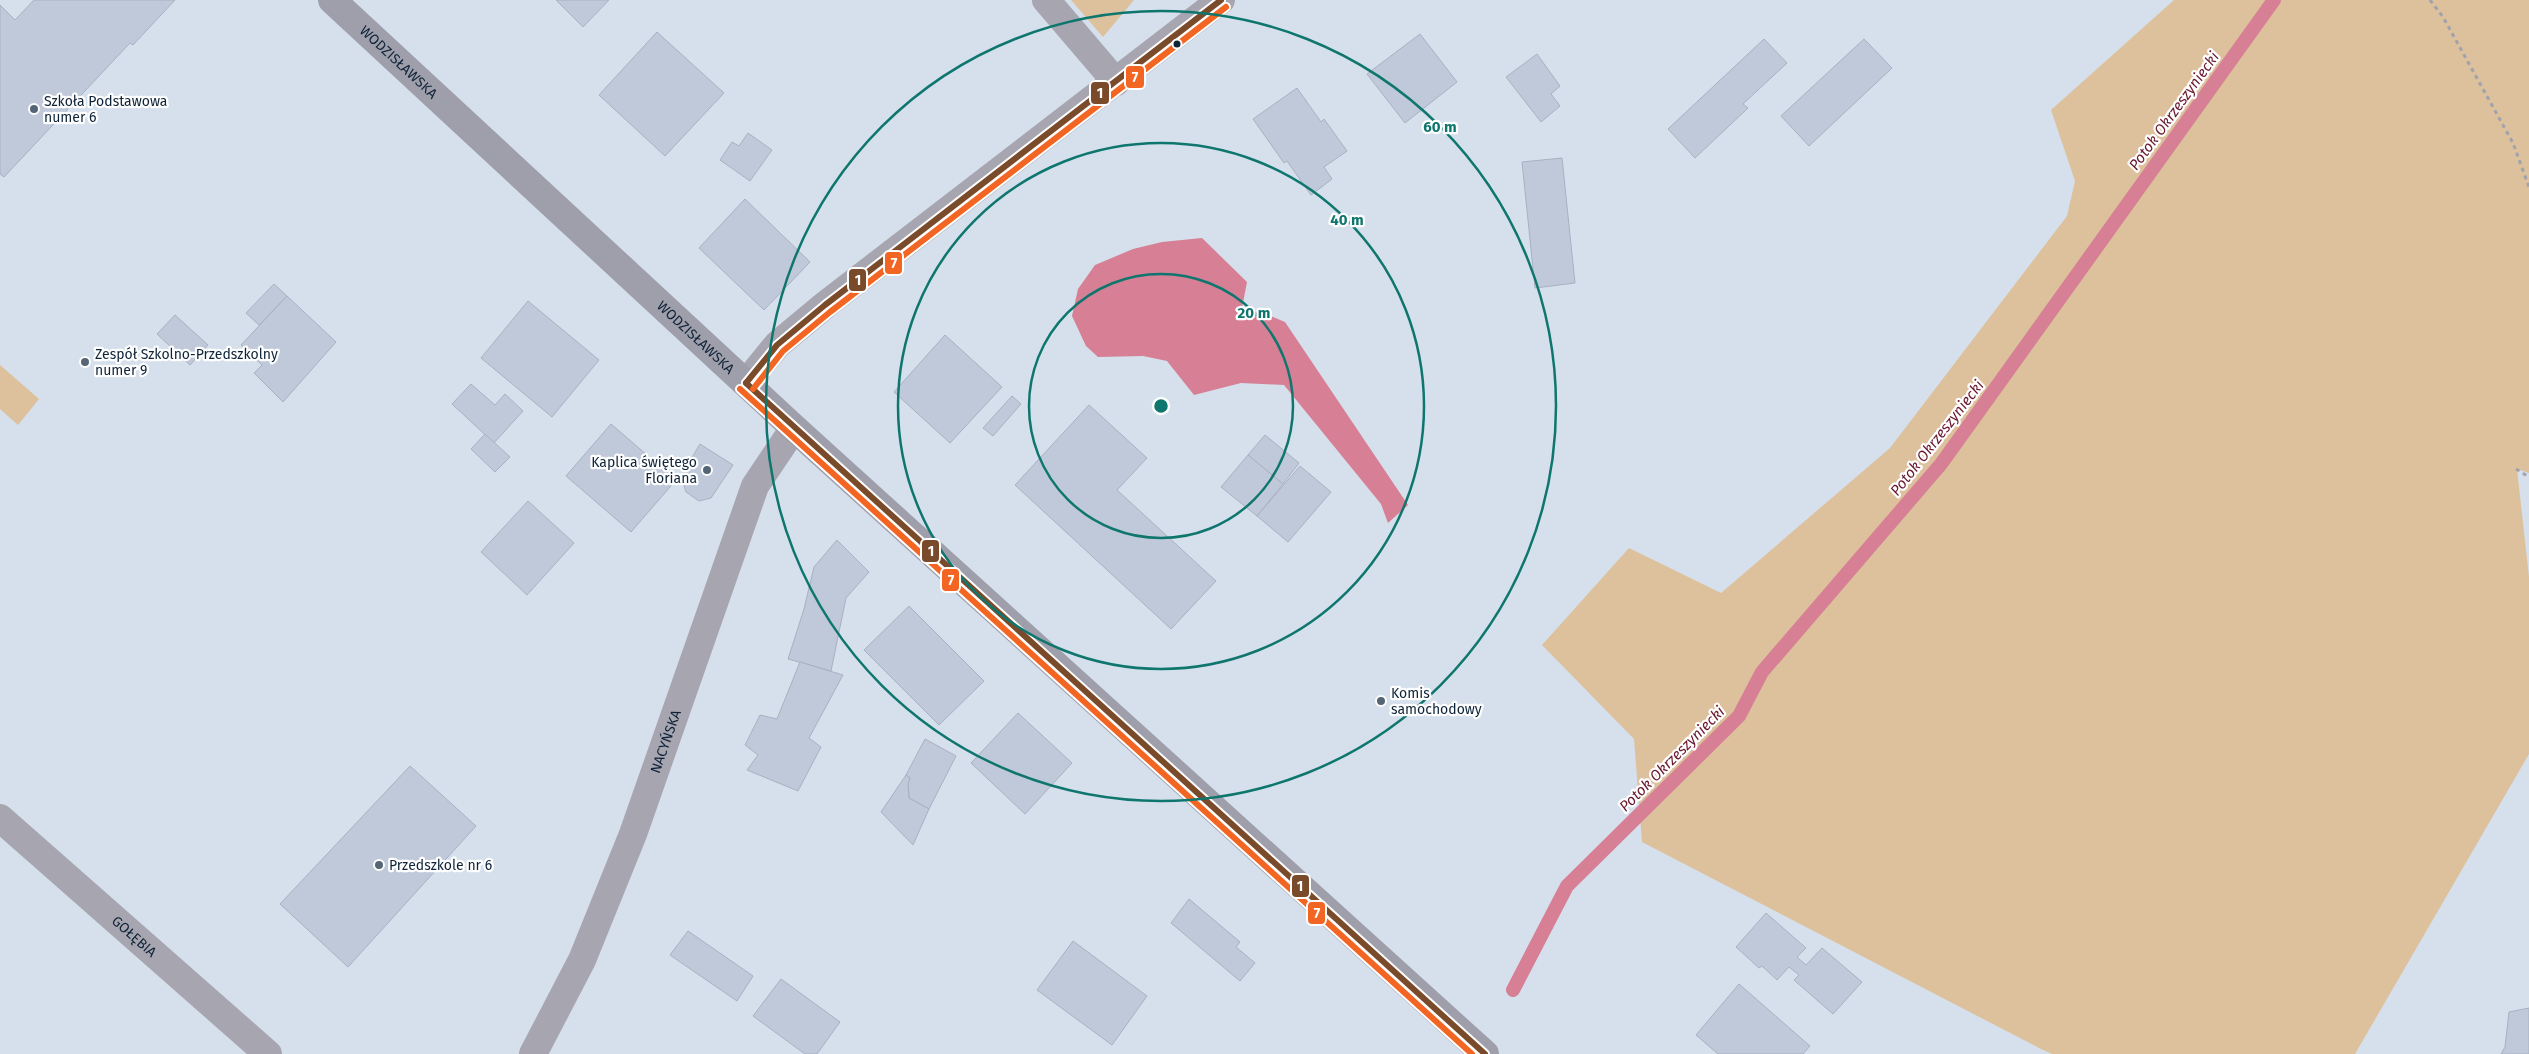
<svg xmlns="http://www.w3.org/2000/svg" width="2529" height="1054" font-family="'Fira Sans',sans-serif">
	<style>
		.green { fill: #ddc09c }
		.water { fill: #d67f95 }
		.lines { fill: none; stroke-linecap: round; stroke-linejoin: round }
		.stream { stroke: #d67f95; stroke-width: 14 }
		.building { fill: #c0c9da; stroke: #a8b0c1 }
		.path { stroke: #a1a3ac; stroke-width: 3; stroke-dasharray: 4 4; stroke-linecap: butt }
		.minor { stroke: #a7a6b0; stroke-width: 28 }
		.primary { stroke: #9f9fab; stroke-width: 28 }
		.bus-1-casing { stroke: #fefefe; stroke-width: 10 }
		.bus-2-casing { stroke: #fefefe; stroke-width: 10 }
		.bus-1 { stroke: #7a4b2a; stroke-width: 6 }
		.bus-2 { stroke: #f26522; stroke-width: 6 }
		.ring { fill: none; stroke: #0f766e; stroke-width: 2.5 }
		.bus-dot { fill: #0e2337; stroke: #fefefe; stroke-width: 2 }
		.poi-dot { fill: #546576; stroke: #fefefe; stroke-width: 2 }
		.labels { text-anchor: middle; stroke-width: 4.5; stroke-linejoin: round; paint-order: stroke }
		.street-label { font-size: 14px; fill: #0e2337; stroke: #fefefe }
		.poi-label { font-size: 14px; fill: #0e2337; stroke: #fefefe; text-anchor: start }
		.water-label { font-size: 15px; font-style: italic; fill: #6a172d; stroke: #fefefe }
		.centre { fill: #0f766e; stroke: #fefefe; stroke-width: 2.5 }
		.ring-label { font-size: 15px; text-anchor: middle; font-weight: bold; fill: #0f766e; stroke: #fefefe; stroke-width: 4.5; stroke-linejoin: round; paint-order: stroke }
		.line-badge { stroke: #fefefe; stroke-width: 2 }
		.badge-label { font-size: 14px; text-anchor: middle; font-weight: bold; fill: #fff }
	</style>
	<rect width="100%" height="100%" fill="#d5e0ec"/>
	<g class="green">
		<polygon points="1071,0 1134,0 1103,37"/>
		<polygon points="2174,0 2529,0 2529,473 2517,469 2529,577 2529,754 2355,1054 2052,1054 2041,1049 1642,842 1634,739 1542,645 1629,548 1721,593 1890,448 2067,216 2075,181 2051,110"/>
		<polygon points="0,365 39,399 18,425 0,409"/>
	</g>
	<polygon class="water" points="1202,238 1247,282 1242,308 1268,315 1285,322 1408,505 1388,523 1381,504 1284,385 1241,383 1194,395 1167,361 1143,356 1098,357 1086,346 1072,316 1078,289 1095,265 1133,249 1162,242"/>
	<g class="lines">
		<polyline class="stream" points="1513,990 1567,886 1739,716 1762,672 1941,464 2274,0"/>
	</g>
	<g class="building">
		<polygon points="34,0 175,0 133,45 130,43 4,177 0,174 0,5 15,20"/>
		<polygon points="556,0 609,0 583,27"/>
		<polygon points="657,32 724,93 665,156 599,95"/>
		<polygon points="1420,34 1457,82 1405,123 1367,74"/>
		<polygon points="1764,39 1787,63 1743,104 1748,108 1695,158 1668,129"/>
		<polygon points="1864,39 1892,68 1809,146 1781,116"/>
		<polygon points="1537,54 1560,86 1551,94 1560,106 1541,122 1506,77"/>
		<polygon points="1297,88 1321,122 1324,119 1347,151 1324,167 1332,179 1311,195 1287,161 1284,163 1253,119"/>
		<polygon points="748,133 772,150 750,181 720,160 732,142 739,146"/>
		<polygon points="1562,158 1575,283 1535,288 1522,162"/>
		<polygon points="745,199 810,262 764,310 699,248"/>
		<polygon points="274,284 287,296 259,325 246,313"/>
		<polygon points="287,296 336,342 283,402 254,373 262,365 241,345"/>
		<polygon points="528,301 599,360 552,417 481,358"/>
		<polygon points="175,315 208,345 190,365 157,334"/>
		<polygon points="945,335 1002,387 950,443 894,392"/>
		<polygon points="471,384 495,405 505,394 523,411 494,443 452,404"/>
		<polygon points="1012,396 1021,404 993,436 983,428"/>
		<polygon points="1089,405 1147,458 1117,490 1216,581 1171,629 1015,485"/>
		<polygon points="611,424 676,480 631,532 566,476"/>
		<polygon points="485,434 510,457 495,472 471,449"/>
		<polygon points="1265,435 1299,463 1283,484 1248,455"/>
		<polygon points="700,444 733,465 711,498 699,501 686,492 681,476"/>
		<polygon points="1248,455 1283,484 1257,516 1221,487"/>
		<polygon points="1300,466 1331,492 1288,542 1257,516"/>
		<polygon points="528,501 574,543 527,595 481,552"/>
		<polygon points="837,540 869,572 846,598 831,671 788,659 804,609 814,567"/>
		<polygon points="909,606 984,681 939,725 864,650"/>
		<polygon points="800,662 843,675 809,738 821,747 798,791 747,770 758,755 745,745 760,715 777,719"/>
		<polygon points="1018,713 1072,763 1025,814 971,763"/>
		<polygon points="925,739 956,756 929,809 909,798 908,784 910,778 906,775"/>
		<polygon points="410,766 476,826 348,967 280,904"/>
		<polygon points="906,775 910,778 908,784 909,798 929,809 913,845 881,812"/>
		<polygon points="1189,899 1240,942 1236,947 1255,963 1240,981 1171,923"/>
		<polygon points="1766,913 1806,948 1797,957 1806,965 1822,948 1862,982 1833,1014 1794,980 1799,975 1789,967 1777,980 1762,966 1759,968 1736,947"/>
		<polygon points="688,931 753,976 737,1001 670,955"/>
		<polygon points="1073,941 1147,996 1112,1045 1037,990"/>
		<polygon points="781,979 840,1022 817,1054 805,1054 753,1016"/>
		<polygon points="1739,984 1810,1046 1803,1054 1718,1054 1696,1035"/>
		<polygon points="2529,1008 2529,1054 2501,1054 2505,1047 2509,1012"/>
	</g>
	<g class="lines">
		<g class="path">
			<polyline points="2430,0 2443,17 2513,143 2529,187"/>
			<polyline points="2516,469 2529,477"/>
		</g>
		<g class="minor">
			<polyline points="1046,0 1116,82"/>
			<polyline points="746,383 777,345 825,305 1221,0"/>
			<path id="s1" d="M0 818 268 1054"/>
			<path id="s2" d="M533 1054 582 960 633 834 755 486 794 428"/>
		</g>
		<path class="primary" id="s3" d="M332 0 794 428 1485 1054"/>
		<defs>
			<g id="bus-1">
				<polyline points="746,383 1485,1054"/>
				<polyline points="746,383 777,345 825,305 1221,0"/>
			</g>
			<g id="bus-2">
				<polyline points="740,389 1472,1054"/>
				<polyline points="753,389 783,351 830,312 1226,7"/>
			</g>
		</defs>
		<use href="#bus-1" class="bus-1-casing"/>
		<use href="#bus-2" class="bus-2-casing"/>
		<use href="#bus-1" class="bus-1"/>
		<use href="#bus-2" class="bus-2"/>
	</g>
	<g class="ring">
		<circle cx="1161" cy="406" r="132"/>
		<circle cx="1161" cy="406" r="263"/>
		<circle cx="1161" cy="406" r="395"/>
	</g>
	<circle class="bus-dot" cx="1177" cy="44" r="4.5"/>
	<g class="poi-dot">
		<circle cx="34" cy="109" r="5"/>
		<circle cx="85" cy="362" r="5"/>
		<circle cx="707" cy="470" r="5"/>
		<circle cx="1381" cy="701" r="5"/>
		<circle cx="379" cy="865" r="5"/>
	</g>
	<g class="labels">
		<g class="street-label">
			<text dy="5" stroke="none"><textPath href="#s3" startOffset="91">WODZISŁAWSKA</textPath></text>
			<text dy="5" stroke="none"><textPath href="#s3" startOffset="496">WODZISŁAWSKA</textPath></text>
			<text dy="5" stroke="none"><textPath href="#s2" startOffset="340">NACYŃSKA</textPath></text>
			<text dy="5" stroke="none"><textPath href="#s1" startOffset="179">GOŁĘBIA</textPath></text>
		</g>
		<g class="poi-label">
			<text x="44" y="106">Szkoła Podstawowa<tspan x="44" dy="16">numer 6</tspan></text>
			<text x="95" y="359">Zespół Szkolno-Przedszkolny<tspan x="95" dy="16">numer 9</tspan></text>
			<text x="697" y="467" text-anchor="end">Kaplica świętego<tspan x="697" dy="16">Floriana</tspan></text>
			<text x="1391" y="698">Komis<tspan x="1391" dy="16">samochodowy</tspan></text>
			<text x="389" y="870">Przedszkole nr 6</text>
		</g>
		<g class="water-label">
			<text transform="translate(2174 111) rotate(-54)" y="5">Potok Okrzeszyniecki</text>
			<text transform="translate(1937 438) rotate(-52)" y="5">Potok Okrzeszyniecki</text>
			<text transform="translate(1672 759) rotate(-45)" y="5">Potok Okrzeszyniecki</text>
		</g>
	</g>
	<circle cx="1161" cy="406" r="8" class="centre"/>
	<g class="ring-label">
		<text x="1440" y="132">60 m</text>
		<text x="1347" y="225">40 m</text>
		<text x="1254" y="318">20 m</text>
	</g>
	<g class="line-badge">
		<rect x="1125" y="65" width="20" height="24" rx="5" fill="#f26522"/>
		<rect x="1090" y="81" width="20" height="24" rx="5" fill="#7a4b2a"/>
		<rect x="884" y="251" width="19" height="24" rx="5" fill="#f26522"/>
		<rect x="848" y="268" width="19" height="24" rx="5" fill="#7a4b2a"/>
		<rect x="921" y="539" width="19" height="24" rx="5" fill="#7a4b2a"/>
		<rect x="941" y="568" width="19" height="24" rx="5" fill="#f26522"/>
		<rect x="1291" y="874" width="19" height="24" rx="5" fill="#7a4b2a"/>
		<rect x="1307" y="901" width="19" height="24" rx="5" fill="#f26522"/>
	</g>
	<g class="badge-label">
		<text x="1135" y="82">7</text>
		<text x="1100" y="98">1</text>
		<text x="894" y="268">7</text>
		<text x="858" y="285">1</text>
		<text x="931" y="556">1</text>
		<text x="951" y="585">7</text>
		<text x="1300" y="891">1</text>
		<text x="1317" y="918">7</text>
	</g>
</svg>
